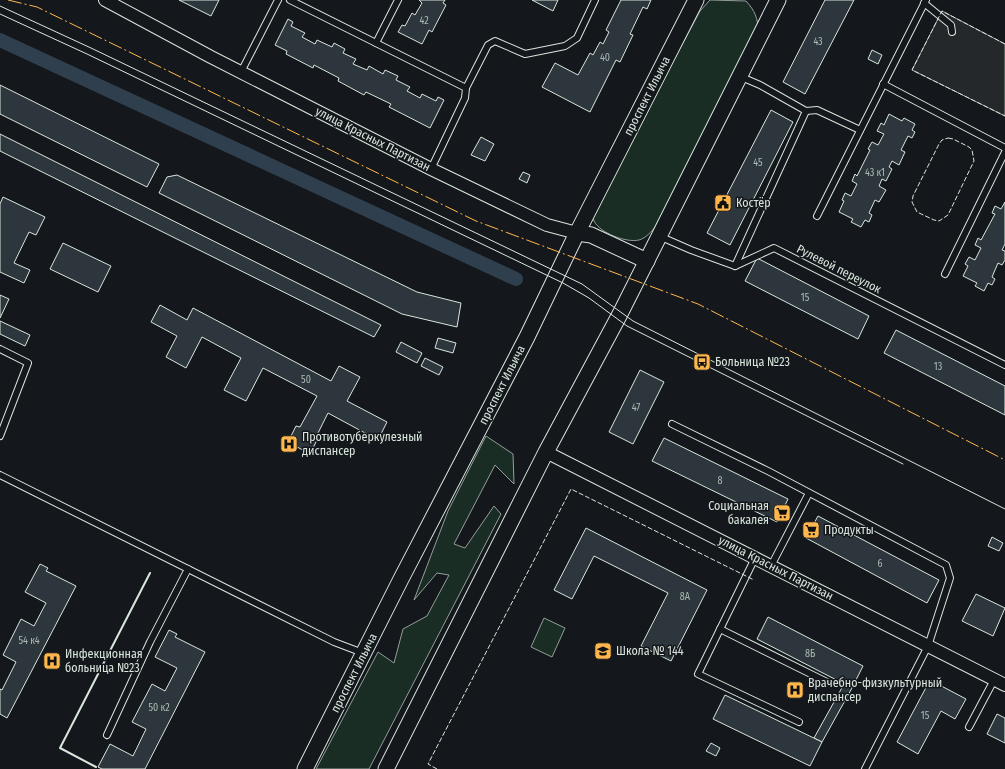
<svg xmlns="http://www.w3.org/2000/svg" width="1005" height="769" font-family="'Fira Sans Condensed',sans-serif">
	<style>
		.green { fill: #1a2d24; stroke: #939e99 }
		.parking { fill: #24282b; stroke: #939e99 }
		.lines { fill: none; stroke-linecap: round; stroke-linejoin: round }
		.canal { stroke: #2f3f4d; stroke-width: 14 }
		.building { fill: #2c363c; stroke: #d8e6dc }
		.service-casing { stroke: #d8e6dc; stroke-width: 8 }
		.minor-casing { stroke: #d8e6dc; stroke-width: 14 }
		.tertiary-casing { stroke: #d8e6dc; stroke-width: 17 }
		.service { stroke: #14181c; stroke-width: 6 }
		.minor { stroke: #14181c; stroke-width: 12 }
		.tertiary { stroke: #14181c; stroke-width: 15 }
		.tram { stroke: #d8e6dc; stroke-width: 1 }
		.fence { stroke: #d8e6dc; stroke-width: 1; stroke-dasharray: 5 2; stroke-linecap: butt }
		.wall { stroke: #d8e6dc; stroke-width: 2 }
		.power { stroke: #ffb74d; stroke-width: 1; stroke-dasharray: 14 3 2 3; stroke-linecap: butt }
		.labels { text-anchor: middle; stroke-width: 3; stroke-linejoin: round; paint-order: stroke }
		.number-label { font-size: 10px; fill: #adbab4 }
		.street-label { font-size: 12px; fill: #d8e6dc; stroke: #14181c }
		.poi-label { font-size: 12px; fill: #d8e6dc; stroke: #14181c; text-anchor: start }
	</style>
	<rect width="100%" height="100%" fill="#14181c"/>
	<g class="green">
		<path d="M710 0 746 1C755 11 758 18 758 31L656 226C651 232 646 238 639 240 626 243 600 233 594 221 593 219 593 215 593 212L700 11Z"/>
		<polygon points="486,436 513,454 514,484 495,465 454,544 465,548 494,506 501,514 369,769 316,769 378,652 394,663 403,629 427,616 449,575 437,573 414,600 448,511"/>
		<polygon points="544,618 565,628 552,657 531,647"/>
	</g>
	<polygon class="parking" points="942,11 1005,44 1005,116 912,70"/>
	<g class="lines">
		<polyline class="canal" points="0,40 516,279"/>
	</g>
	<g class="building">
		<polygon points="179,0 219,0 211,16"/>
		<polygon points="419,0 445,0 443,3 446,5 432,32 429,30 422,44 398,32 402,25 405,26 412,13 415,15 422,3"/>
		<polygon points="532,0 558,0 553,11"/>
		<polygon points="621,0 651,0 647,9 643,7 630,34 633,35 620,62 616,60 590,112 542,87 555,63 578,75 590,53 593,55 600,42 603,44 609,32 606,30"/>
		<polygon points="825,0 854,0 805,94 783,82"/>
		<polygon points="288,19 293,22 291,26 305,33 302,37 315,44 317,40 332,47 334,43 345,49 343,53 356,59 353,64 367,70 369,66 383,74 385,70 398,76 396,80 410,87 407,91 420,98 422,94 436,101 438,97 444,100 430,128 389,107 391,104 366,92 364,95 338,81 339,78 314,65 313,68 286,54 287,51 275,45"/>
		<polygon points="872,50 882,55 878,64 868,59"/>
		<polygon points="0,85 159,164 147,187 0,114"/>
		<polygon points="771,110 793,122 730,245 707,233"/>
		<polygon points="889,114 902,121 904,118 915,124 912,130 915,132 912,138 908,136 901,150 905,152 899,165 892,161 889,167 892,169 886,181 882,179 879,186 886,190 879,202 875,200 869,213 872,215 869,222 865,220 861,227 851,222 853,219 839,212 844,201 842,200 845,193 851,196 857,184 852,181 855,174 857,176 870,150 868,149 872,142 878,145 884,134 877,131 881,123 884,125"/>
		<polygon points="0,134 381,325 374,337 0,151"/>
		<polygon points="481,137 494,144 485,161 471,155"/>
		<polygon points="523,172 530,175 527,183 519,179"/>
		<polygon points="177,175 417,292 461,303 457,327 402,314 159,193 167,177"/>
		<polygon points="3,197 45,217 36,235 29,232 14,263 30,270 24,283 0,272 0,204"/>
		<polygon points="1005,202 1005,244 1002,250 1005,251 1005,260 1002,265 998,263 992,277 995,279 992,285 988,283 984,291 975,286 977,283 963,276 968,266 965,264 969,257 975,260 981,248 975,245 978,238 981,240 995,214 992,213 995,206 1001,209"/>
		<polygon points="63,243 111,266 98,292 50,269"/>
		<polygon points="757,258 869,316 858,339 745,281"/>
		<polygon points="0,295 9,299 0,318"/>
		<polygon points="160,305 187,320 193,308 331,381 339,366 360,377 347,401 387,422 378,440 328,413 316,437 318,438 310,454 288,442 296,426 300,427 317,396 263,368 246,401 224,390 241,358 202,337 186,368 166,357 177,336 151,322"/>
		<polygon points="0,321 30,335 25,346 0,334"/>
		<polygon points="896,330 1005,386 1005,415 884,353"/>
		<polygon points="438,338 456,343 453,353 435,348"/>
		<polygon points="401,342 422,353 417,363 396,352"/>
		<polygon points="425,358 443,367 439,375 421,366"/>
		<polygon points="640,370 664,382 633,444 609,432"/>
		<polygon points="664,438 788,499 777,522 652,461"/>
		<polygon points="818,516 939,580 927,603 806,538"/>
		<polygon points="586,528 707,590 671,661 641,646 668,593 594,556 572,599 554,590"/>
		<polygon points="992,537 1003,543 999,551 988,546"/>
		<polygon points="40,564 48,568 46,571 76,586 7,718 0,714 0,689 2,690 16,662 3,655 21,619 34,626 46,603 25,592"/>
		<polygon points="976,594 1005,608 993,636 962,621"/>
		<polygon points="768,617 863,666 852,688 757,639"/>
		<polygon points="169,630 177,634 175,637 205,652 145,769 102,769 98,767 110,744 133,756 146,729 132,722 152,684 165,691 177,668 155,657"/>
		<polygon points="930,680 966,699 955,719 941,711 918,754 897,742"/>
		<polygon points="844,684 852,688 822,742 814,738"/>
		<polygon points="725,695 822,742 810,766 713,719"/>
		<polygon points="997,714 1005,718 1005,743 987,734"/>
		<polygon points="711,743 720,748 716,756 706,751"/>
	</g>
	<g class="lines">
		<defs>
			<g id="service">
				<polyline points="290,0 466,88 465,98 431,169"/>
				<polyline points="924,3 951,25 952,32"/>
				<polyline points="376,43 398,0"/>
				<polyline points="241,72 278,0"/>
				<polyline points="883,84 1005,148"/>
				<polyline points="466,88 488,45 495,41 525,54 565,46 577,38 595,0"/>
				<polyline points="806,111 817,110 860,130"/>
				<polyline points="817,216 926,0"/>
				<polyline points="659,236 691,250 735,266 774,248 1005,365"/>
				<polyline points="735,266 806,111 760,85 739,76"/>
				<polyline points="945,274 1005,152"/>
				<polyline points="0,349 28,363 0,436"/>
				<polyline points="672,424 768,471 946,565 950,578 928,646 865,769"/>
				<polyline points="0,475 334,642 363,653"/>
				<polyline points="755,558 698,674 799,722"/>
				<polyline points="771,566 809,493"/>
				<polyline points="720,629 827,682"/>
				<polyline points="969,727 994,680"/>
				<polyline points="107,735 150,642 188,569"/>
			</g>
			<g id="minor">
				<polyline points="105,0 211,57 431,169 547,225 577,233"/>
				<polyline points="546,452 1005,685"/>
			</g>
			<g id="tertiary">
				<polyline points="577,233 591,235 647,261"/>
				<polyline points="305,769 401,579 527,337 577,233 696,0"/>
				<polyline points="386,769 546,452 620,314 778,0"/>
			</g>
		</defs>
		<use href="#service" class="service-casing"/>
		<use href="#minor" class="minor-casing"/>
		<use href="#tertiary" class="tertiary-casing"/>
		<use href="#service" class="service"/>
		<use href="#minor" class="minor"/>
		<use href="#tertiary" class="tertiary"/>
		<g class="tram">
			<polyline points="0,6 91,48 582,284 633,321 1005,509"/>
			<polyline points="0,14 87,54 563,283 589,298 627,326 903,464"/>
		</g>
		<g class="fence">
			<polyline points="1005,44 942,11 912,70 1005,116"/>
			<polygon points="948,138 953,139 969,147 972,150 974,161 948,215 939,221 934,220 917,212 912,202 913,196 939,144 942,140"/>
			<polyline points="437,769 428,764 571,489 754,580"/>
		</g>
		<polyline class="wall" points="96,767 60,748 150,573"/>
		<polyline class="power" points="8,0 37,7 476,221 698,304 1005,460"/>
	</g>
	<defs>
		<symbol id="civic-square" viewBox="-11 -11 22 22"><rect x="-9" y="-9" width="18" height="18" rx="4" fill="#ffb74d" stroke="#14181c"/><path d="M-.6-6.5H3V-4.5H.6V-3L4-1V1h2V6H-6V1h2V-1L-.6-3ZM-1.2 2.5V6h2.4V2.5Z" fill="#111"/></symbol>
		<symbol id="bus-square" viewBox="-11 -11 22 22"><rect x="-9" y="-9" width="18" height="18" rx="4" fill="#ffb74d" stroke="#14181c"/><path d="M-5-6H5V4H4V6H2V4H-2V6H-4V4H-5ZM-3.5-4V0h7V-4ZM-3.5 1.2v1.5H-2V1.2ZM2 1.2v1.5H3.5V1.2Z" fill="#111"/></symbol>
		<symbol id="hospital-square" viewBox="-11 -11 22 22"><rect x="-9" y="-9" width="18" height="18" rx="4" fill="#ffb74d" stroke="#14181c"/><path d="M-5-5h3v3.5h4V-5h3V5h-3V1.5h-4V5h-3Z" fill="#111"/></symbol>
		<symbol id="supermarket-square" viewBox="-11 -11 22 22"><rect x="-9" y="-9" width="18" height="18" rx="4" fill="#ffb74d" stroke="#14181c"/><path d="M-6-5.5h2.5l.6 2H6L4.5 2H-2.5L-4.4-4H-6ZM-1.5 3.2a1.3 1.3 0 1 0 .1 0ZM3 3.2a1.3 1.3 0 1 0 .1 0Z" fill="#111"/></symbol>
		<symbol id="school-square" viewBox="-11 -11 22 22"><rect x="-9" y="-9" width="18" height="18" rx="4" fill="#ffb74d" stroke="#14181c"/><path d="M0-5L7-2L0 1L-7-2ZM-4 1L0 2.5L4 1V4Q0 6-4 4Z" fill="#111"/></symbol>
	</defs>
	<g fill-rule="evenodd">
		<use href="#civic-square" x="713" y="193" width="20" height="20"/>
		<use href="#bus-square" x="692" y="352" width="20" height="20"/>
		<use href="#hospital-square" x="279" y="434" width="20" height="20"/>
		<use href="#supermarket-square" x="772" y="503" width="20" height="20"/>
		<use href="#supermarket-square" x="801" y="520" width="20" height="20"/>
		<use href="#school-square" x="593" y="641" width="20" height="20"/>
		<use href="#hospital-square" x="42" y="651" width="20" height="20"/>
		<use href="#hospital-square" x="785" y="680" width="20" height="20"/>
	</g>
	<g class="labels">
		<g class="number-label">
			<text x="424" y="24">42</text>
			<text x="818" y="45">43</text>
			<text x="605" y="61">40</text>
			<text x="758" y="166">45</text>
			<text x="875" y="176">43 к1</text>
			<text x="805" y="301">15</text>
			<text x="938" y="370">13</text>
			<text x="306" y="383">50</text>
			<text x="636" y="411">47</text>
			<text x="720" y="484">8</text>
			<text x="880" y="567">6</text>
			<text x="685" y="600">8А</text>
			<text x="29" y="644">54 к4</text>
			<text x="810" y="657">8Б</text>
			<text x="159" y="711">50 к2</text>
			<text x="925" y="719">15</text>
		</g>
		<g class="street-label">
			<text transform="translate(647 96) rotate(-63)" y="4">проспект Ильича</text>
			<text transform="translate(373 139) rotate(27)" y="4">улица Красных Партизан</text>
			<text transform="translate(839 269) rotate(27)" y="4">Рулевой переулок</text>
			<text transform="translate(502 385) rotate(-63)" y="4">проспект Ильича</text>
			<text transform="translate(776 568) rotate(27)" y="4">улица Красных Партизан</text>
			<text transform="translate(354 673) rotate(-63)" y="4">проспект Ильича</text>
		</g>
		<g class="poi-label">
			<text x="736" y="207">Костёр</text>
			<text x="715" y="366">Больница №23</text>
			<text x="302" y="441">Противотуберкулезный<tspan x="302" dy="14">диспансер</tspan></text>
			<text x="769" y="510" text-anchor="end">Социальная<tspan x="769" dy="14">бакалея</tspan></text>
			<text x="824" y="534">Продукты</text>
			<text x="616" y="655">Школа № 144</text>
			<text x="65" y="658">Инфекционная<tspan x="65" dy="14">больница №23</tspan></text>
			<text x="808" y="687">Врачебно-физкультурный<tspan x="808" dy="14">диспансер</tspan></text>
		</g>
	</g>
</svg>
